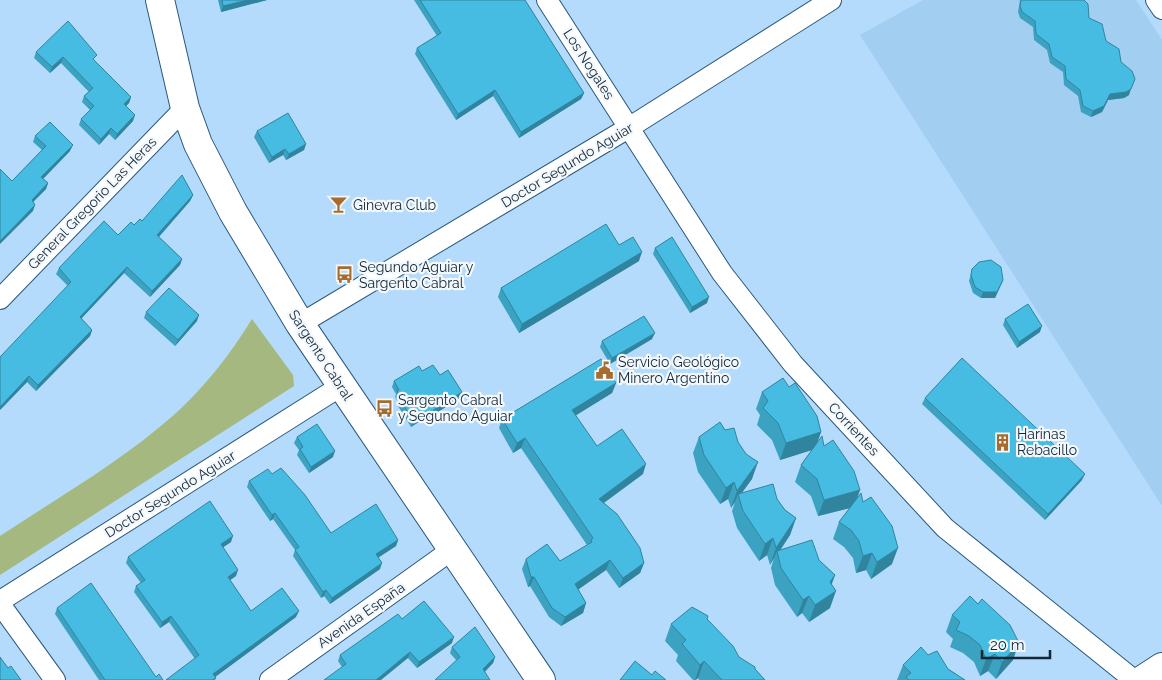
<svg xmlns="http://www.w3.org/2000/svg" width="1162" height="680" font-family="Raleway,sans-serif">
	<style>
		.built { fill: #a2cef1 }
		.green { fill: #a5b880 }
		.lines { fill: none; stroke-linecap: round; stroke-linejoin: round }
		.minor-casing { stroke: #2b587b; stroke-width: 22 }
		.secondary-casing { stroke: #2b587b; stroke-width: 30 }
		.minor { stroke: #fff; stroke-width: 20 }
		.secondary { stroke: #fff; stroke-width: 28 }
		.wall { fill: #3ca2c2 }
		.shaded-wall { fill: #31849e }
		.building { fill: #46bce2; stroke: #31849e }
		.labels { text-anchor: middle; stroke-width: 4.5; stroke-linejoin: round; paint-order: stroke }
		.street-label { font-size: 14px; fill: #142736; stroke: #f3f8fc }
		.poi-label { font-size: 14px; fill: #142736; stroke: #f3f8fc; text-anchor: start }
	</style>
	<rect width="100%" height="100%" fill="#b4dbfb"/>
	<polygon class="built" points="923,0 1136,0 1162,40 1162,506 860,35"/>
	<path class="green" d="M252 319 293 375 294 386 0 575V536C59 497 122 461 175 414 205 387 231 353 252 319Z"/>
	<g class="lines">
		<defs>
			<g id="minor">
				<polyline points="547,0 722,273 793,364 945,528 1134,680"/>
				<polyline points="1156,0 1162,9"/>
				<polyline points="0,299 185,108"/>
				<polyline points="300,324 630,127 831,0"/>
				<polyline points="0,601 341,386"/>
				<polyline points="0,604 55,680"/>
				<polyline points="270,680 453,549"/>
			</g>
			<g id="secondary">
				<polyline points="160,0 185,108 198,144 233,212 300,324 541,680"/>
				<polyline points="1142,680 1162,667"/>
			</g>
		</defs>
		<use href="#minor" class="minor-casing"/>
		<use href="#secondary" class="secondary-casing"/>
		<use href="#minor" class="minor"/>
		<use href="#secondary" class="secondary"/>
	</g>
	<g class="wall">
		<polygon points="218,0 267,0 221,12"/>
		<polygon points="414,0 525,0 584,93 581,99 519,138 493,96 456,120 415,54 417,48 437,36"/>
		<polygon points="1020,0 1084,0 1089,18 1121,62 1129,95 1124,98 1108,100 1102,112 1091,117 1081,112 1078,96 1064,85 1063,72 1050,63 1047,50 1034,40 1033,27 1020,18 1018,12"/>
		<polygon points="36,52 95,61 131,97 129,103 126,106 133,121 115,140 109,134 99,145 79,125 81,119 90,110 82,102 84,96 89,92 61,63 50,73 34,58"/>
		<polygon points="257,131 306,144 304,150 286,160 283,155 269,163 254,137"/>
		<polygon points="35,136 70,151 43,179 48,183 46,189 33,202 33,211 12,181 42,150 33,142"/>
		<polygon points="193,195 190,201 159,237 182,259 180,265 150,297 124,273 81,319 92,330 90,336 36,391 27,382 0,410 68,286 56,274 59,268 118,235 134,225"/>
		<polygon points="619,245 639,261 519,333 498,297 501,288"/>
		<polygon points="655,248 707,303 690,313 653,254"/>
		<polygon points="972,269 1003,280 995,298 981,298 973,293 969,281"/>
		<polygon points="146,312 197,321 175,346 144,318"/>
		<polygon points="1005,319 1040,332 1017,348 1003,325"/>
		<polygon points="652,339 610,364 600,347 602,341"/>
		<polygon points="422,371 440,375 460,398 422,422 420,421 411,427 398,406 399,403 395,397 396,394 392,387 394,381"/>
		<polygon points="616,383 612,393 575,416 597,446 643,474 604,503 644,563 640,573 619,588 606,570 578,589 586,603 583,613 561,626 549,617 530,586 528,587 522,569 526,559 560,561 587,545 521,448 513,453 499,428 502,419"/>
		<polygon points="762,392 821,432 817,443 824,446 860,490 857,498 863,502 892,564 871,579 866,570 856,573 853,558 844,547 833,539 839,522 850,508 818,516 811,496 795,482 801,465 812,450 780,460 772,440 757,425 760,415 756,409"/>
		<polygon points="925,398 1082,480 1045,520 922,404"/>
		<polygon points="725,430 738,442 752,479 741,493 777,499 785,510 796,518 790,535 780,551 819,560 835,575 831,585 830,608 809,622 802,613 797,617 775,585 771,568 774,558 770,565 767,555 759,561 737,528 732,511 735,502 731,508 728,499 720,504 698,472 693,453 699,437"/>
		<polygon points="297,437 333,457 309,473 297,455 299,450 294,443"/>
		<polygon points="272,474 331,533 398,540 396,546 378,558 380,569 330,604 324,596 321,598 293,556 295,550 273,519 270,521 247,487 249,481"/>
		<polygon points="231,542 223,547 236,576 230,580 251,611 296,617 215,677 216,678 215,680 166,680 195,659 169,622 160,628 134,592 136,586 141,583 126,563 128,557"/>
		<polygon points="57,608 156,677 163,680 99,680 55,614"/>
		<polygon points="952,615 1013,660 996,679 988,671 980,676 974,662 963,653 950,647 953,639 946,632"/>
		<polygon points="402,619 452,643 417,668 408,658 342,667 338,661 340,655"/>
		<polygon points="707,619 739,657 755,669 765,680 699,680 698,678 696,680 693,680 676,661 678,655 665,641 671,624"/>
		<polygon points="452,647 495,657 493,663 485,672 456,660 450,653"/>
		<polygon points="928,655 948,669 965,680 897,680 903,665"/>
	</g>
	<g class="shaded-wall">
		<polygon points="248,0 267,0 221,12 223,6"/>
		<polygon points="63,57 61,63 50,73 52,67"/>
		<polygon points="1131,89 1129,95 1124,98 1108,100 1102,112 1091,117 1093,111 1110,94"/>
		<polygon points="495,90 493,96 456,120 458,114"/>
		<polygon points="584,93 581,99 519,138 521,132"/>
		<polygon points="131,97 129,103 122,110 124,104"/>
		<polygon points="135,115 133,121 115,140 117,134"/>
		<polygon points="111,128 109,134 99,145 101,139"/>
		<polygon points="306,144 304,150 286,160 289,154"/>
		<polygon points="73,145 70,151 39,183 41,177"/>
		<polygon points="285,149 283,155 269,163 272,157"/>
		<polygon points="48,183 46,189 29,206 32,200"/>
		<polygon points="193,195 190,201 155,241 157,235"/>
		<polygon points="35,205 33,211 0,244 0,241"/>
		<polygon points="642,252 639,261 519,333 522,324"/>
		<polygon points="182,259 180,265 150,297 152,291"/>
		<polygon points="127,267 124,273 77,323 80,317"/>
		<polygon points="1003,280 995,298 981,298 983,292"/>
		<polygon points="709,297 707,303 690,313 692,307"/>
		<polygon points="199,315 197,321 175,346 178,340"/>
		<polygon points="1042,326 1040,332 1017,348 1019,342"/>
		<polygon points="92,330 90,336 36,391 38,385"/>
		<polygon points="655,333 652,339 610,364 612,358"/>
		<polygon points="29,376 27,382 0,410 0,407"/>
		<polygon points="616,383 612,393 568,420 572,410"/>
		<polygon points="462,392 460,398 422,422 424,416"/>
		<polygon points="423,415 420,421 411,427 414,421"/>
		<polygon points="821,432 815,449 780,460 786,443"/>
		<polygon points="525,438 521,448 513,453 517,443"/>
		<polygon points="335,451 333,457 309,473 311,467"/>
		<polygon points="758,462 752,479 739,497 738,494 735,502 731,508 737,491"/>
		<polygon points="646,464 643,474 595,509 599,499"/>
		<polygon points="1085,474 1082,480 1045,520 1048,514"/>
		<polygon points="734,482 728,499 720,504 726,488"/>
		<polygon points="860,490 854,507 818,516 824,500"/>
		<polygon points="275,513 273,519 270,521 272,515"/>
		<polygon points="796,518 790,535 777,554 777,551 774,558 770,565 776,548"/>
		<polygon points="233,536 231,542 219,550 221,544"/>
		<polygon points="773,538 767,555 759,561 765,544"/>
		<polygon points="398,540 396,546 374,560 376,554"/>
		<polygon points="898,548 892,564 871,579 877,562"/>
		<polygon points="872,553 866,570 856,573 863,556"/>
		<polygon points="610,560 606,570 572,594 575,584"/>
		<polygon points="382,563 380,569 330,604 332,598"/>
		<polygon points="644,563 640,573 619,588 623,578"/>
		<polygon points="238,570 236,576 226,583 228,577"/>
		<polygon points="835,575 829,592 830,582"/>
		<polygon points="531,577 534,577 530,586 528,587"/>
		<polygon points="326,590 324,596 321,598 323,592"/>
		<polygon points="836,591 830,608 809,622 815,605"/>
		<polygon points="809,596 802,613 797,617 803,600"/>
		<polygon points="586,603 583,613 561,626 565,617"/>
		<polygon points="299,611 296,617 211,680 213,674"/>
		<polygon points="171,616 169,622 160,628 162,622"/>
		<polygon points="454,637 452,643 417,668 419,662"/>
		<polygon points="1019,643 1013,660 996,679 1002,662"/>
		<polygon points="410,652 408,658 381,680 376,680"/>
		<polygon points="995,654 988,671 980,676 986,659"/>
		<polygon points="495,657 493,663 481,675 483,669"/>
		<polygon points="704,661 698,678 695,680 700,665"/>
	</g>
	<g class="building">
		<polygon points="222,0 248,0 223,6"/>
		<polygon points="420,0 525,0 584,93 521,132 495,90 458,114 417,48 441,33"/>
		<polygon points="1021,0 1084,0 1088,4 1089,18 1102,24 1106,41 1119,49 1121,62 1132,71 1135,79 1131,89 1126,92 1110,94 1104,106 1093,111 1083,106 1080,90 1066,79 1065,66 1052,57 1049,44 1036,34 1035,21 1022,12 1020,6"/>
		<polygon points="68,21 97,55 93,59 131,97 124,104 135,115 117,134 111,128 101,139 81,119 94,106 84,96 93,88 63,57 52,67 36,52"/>
		<polygon points="288,113 306,144 289,154 285,149 272,157 257,131"/>
		<polygon points="50,122 73,145 41,177 48,183 32,200 35,205 0,241 0,169 12,181 46,146 35,136"/>
		<polygon points="182,175 193,195 157,235 182,259 152,291 127,267 80,317 92,330 38,385 29,376 0,407 0,357 71,282 59,268 104,221 118,235 131,222 134,225 140,219 142,221"/>
		<polygon points="606,224 619,245 633,237 642,252 522,324 501,288"/>
		<polygon points="672,237 709,297 692,307 655,248"/>
		<polygon points="991,260 1001,267 1003,280 997,292 983,292 975,287 971,275 972,269 979,262"/>
		<polygon points="169,288 199,315 178,340 146,312"/>
		<polygon points="1028,304 1042,326 1019,342 1005,319"/>
		<polygon points="644,316 655,333 612,358 602,341"/>
		<polygon points="962,358 1085,474 1048,514 925,398"/>
		<polygon points="601,359 616,383 572,410 597,446 622,429 646,464 599,499 617,514 640,548 644,563 623,578 610,560 575,584 586,603 565,617 552,608 534,577 531,577 526,559 547,544 560,561 592,542 591,540 593,538 525,438 517,443 502,419"/>
		<polygon points="433,365 440,375 448,370 462,392 424,416 423,415 414,421 400,400 402,399 397,391 399,390 394,381 419,366 422,371"/>
		<polygon points="783,378 789,387 795,383 817,416 821,432 786,443 778,423 763,408 768,401 762,392"/>
		<polygon points="720,422 725,430 734,428 738,442 746,454 758,462 737,491 734,482 726,488 704,455 699,437"/>
		<polygon points="317,424 335,451 311,467 300,449 303,447 297,437"/>
		<polygon points="822,436 824,446 833,440 854,471 860,490 824,500 817,479 801,465"/>
		<polygon points="281,468 305,495 331,533 376,504 398,540 376,554 382,563 332,598 326,590 323,592 295,550 299,547 275,513 272,515 249,481 268,469 272,474"/>
		<polygon points="773,484 777,499 785,510 796,518 776,548 773,538 765,544 743,511 738,494"/>
		<polygon points="861,493 863,502 871,497 892,526 898,548 877,562 872,553 863,556 859,541 851,530 839,522"/>
		<polygon points="210,501 233,536 221,544 238,570 228,577 251,611 282,588 299,611 213,674 216,678 212,680 166,680 199,655 171,616 162,622 136,586 145,580 128,557"/>
		<polygon points="812,540 819,560 835,575 830,582 836,591 815,605 809,596 803,600 781,568 777,551"/>
		<polygon points="91,583 156,677 159,674 163,680 105,680 57,608"/>
		<polygon points="970,596 978,604 982,599 1010,625 1019,643 1002,662 995,654 986,659 980,645 969,636 956,630 960,622 952,615"/>
		<polygon points="424,601 454,637 419,662 410,652 376,680 324,680 346,664 340,655 398,614 402,619"/>
		<polygon points="692,607 708,616 707,619 733,646 739,657 755,667 755,669 765,680 722,680 704,661 700,665 682,644 686,640 671,624"/>
		<polygon points="475,627 495,657 483,669 490,680 435,680 460,657 452,647"/>
		<polygon points="921,647 928,655 937,651 948,669 965,680 909,680 906,677 911,673 903,665"/>
		<polygon points="0,657 8,668 11,666 21,680 0,680"/>
		<polygon points="635,661 652,675 655,671 666,680 620,680"/>
	</g>
	<defs>
		<symbol id="bar-bare" viewBox="-9 -9 18 18"><path d="M-6-5H6L.8 .8V4.5H3.5V6h-7V4.5H-.8V.8Z" fill="#a76b2e" stroke="#f3f8fc" stroke-width="2.5" paint-order="stroke"/></symbol>
		<symbol id="bus-bare" viewBox="-9 -9 18 18"><path d="M-5-6H5V4H4V6H2V4H-2V6H-4V4H-5ZM-3.5-4V0h7V-4ZM-3.5 1.2v1.5H-2V1.2ZM2 1.2v1.5H3.5V1.2Z" fill="#a76b2e" stroke="#f3f8fc" stroke-width="2.5" paint-order="stroke"/></symbol>
		<symbol id="civic-bare" viewBox="-9 -9 18 18"><path d="M-.6-6.5H3V-4.5H.6V-3L4-1V1h2V6H-6V1h2V-1L-.6-3ZM-1.2 2.5V6h2.4V2.5Z" fill="#a76b2e" stroke="#f3f8fc" stroke-width="2.5" paint-order="stroke"/></symbol>
		<symbol id="building-bare" viewBox="-9 -9 18 18"><path d="M-4-6H4V6H1V3H-1V6H-4ZM-2.5-4.3h1.7v1.8h-1.7ZM.8-4.3h1.7v1.8H.8ZM-2.5-1h1.7V.8h-1.7ZM.8-1h1.7V.8H.8Z" fill="#a76b2e" stroke="#f3f8fc" stroke-width="2.5" paint-order="stroke"/></symbol>
	</defs>
	<g fill-rule="evenodd">
		<use href="#bar-bare" x="326" y="192" width="25" height="25"/>
		<use href="#bus-bare" x="332" y="262" width="25" height="25"/>
		<use href="#civic-bare" x="592" y="358" width="25" height="25"/>
		<use href="#bus-bare" x="372" y="396" width="25" height="25"/>
		<use href="#building-bare" x="990" y="430" width="25" height="25"/>
	</g>
	<g class="labels">
		<g class="street-label">
			<text transform="translate(589 64) rotate(57)" y="5">Los Nogales</text>
			<text transform="translate(567 165) rotate(-31)" y="5">Doctor Segundo Aguiar</text>
			<text transform="translate(92 203) rotate(-46)" y="5">General Gregorio Las Heras</text>
			<text transform="translate(321 355) rotate(57)" y="5">Sargento Cabral</text>
			<text transform="translate(854 429) rotate(47)" y="5">Corrientes</text>
			<text transform="translate(170 494) rotate(-32)" y="5">Doctor Segundo Aguiar</text>
			<text transform="translate(361 615) rotate(-35)" y="5">Avenida España</text>
		</g>
		<g class="poi-label">
			<text x="353" y="210">Ginevra Club</text>
			<text x="359" y="272">Segundo Aguiar y<tspan x="359" dy="16">Sargento Cabral</tspan></text>
			<text x="618" y="367">Servicio Geológico<tspan x="618" dy="16">Minero Argentino</tspan></text>
			<text x="398" y="405">Sargento Cabral<tspan x="398" dy="16">y Segundo Aguiar</tspan></text>
			<text x="1017" y="439">Harinas<tspan x="1017" dy="16">Rebacillo</tspan></text>
		</g>
	</g>
	<path d="M982 650v8h68v-8" fill="none" stroke="#142736" stroke-width="2.5"/>
	<text x="990" y="650" font-size="15" fill="#142736" stroke="#f3f8fc" stroke-width="4" paint-order="stroke">20 m</text>
</svg>
